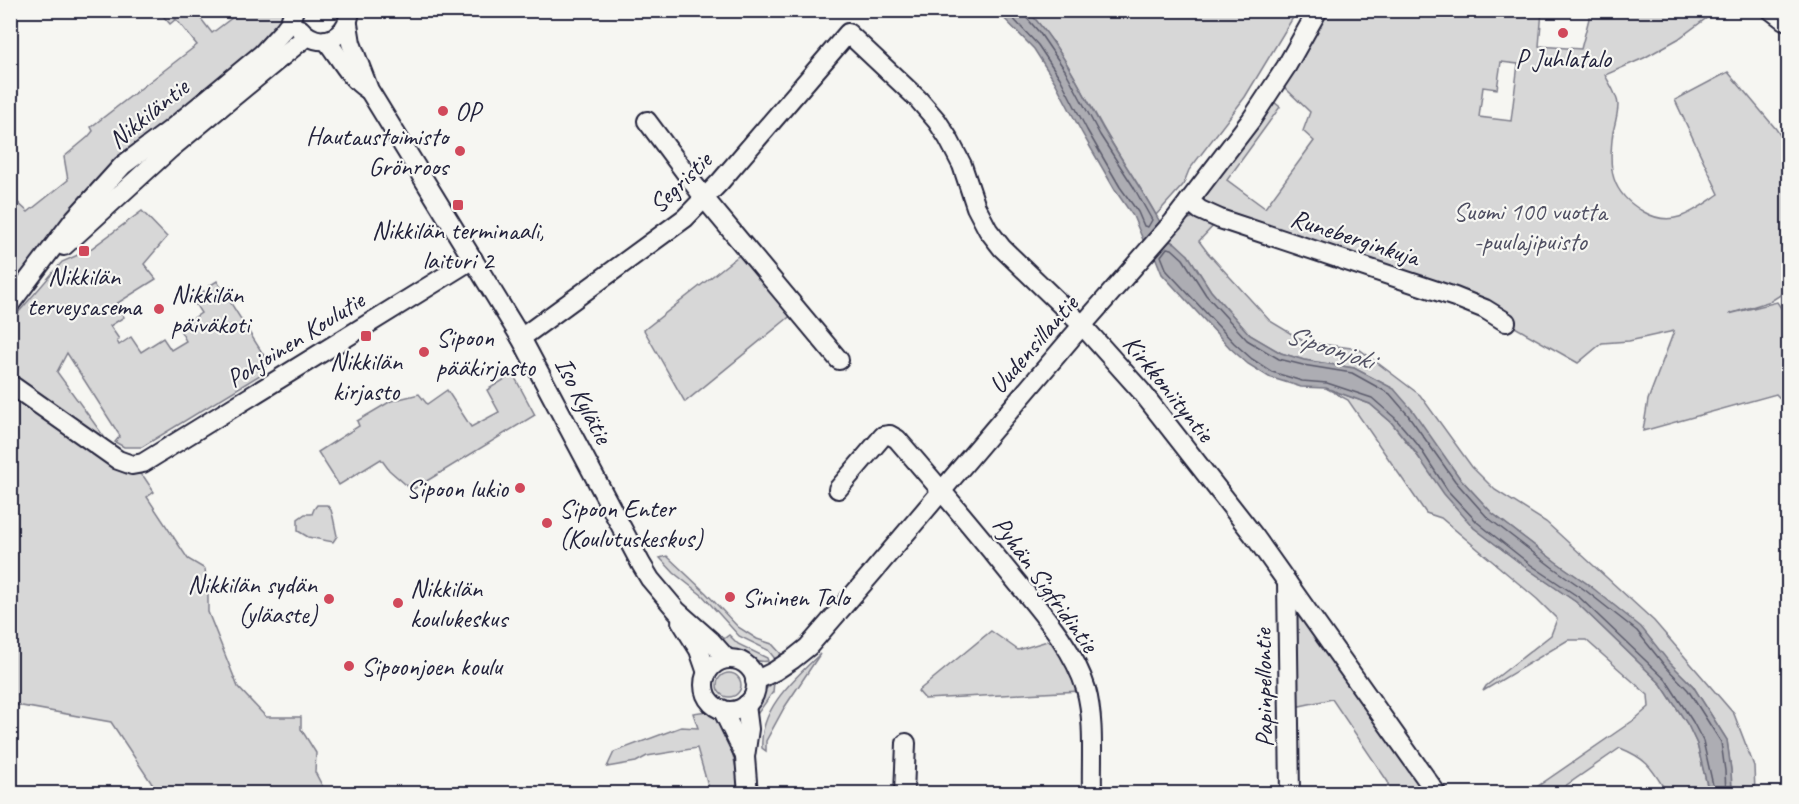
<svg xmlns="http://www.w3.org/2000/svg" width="1799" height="804" font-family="Caveat,sans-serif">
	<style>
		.green { fill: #d7d7d7; stroke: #7c7c89; stroke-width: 1.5; fill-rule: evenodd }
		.water { fill: #adadb3; stroke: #757583; stroke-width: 1.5 }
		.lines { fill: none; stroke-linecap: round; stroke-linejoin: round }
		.shore { stroke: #5a5a6b; stroke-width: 1.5 }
		.minor-casing { stroke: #22223b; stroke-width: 22 }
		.minor { stroke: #f6f6f2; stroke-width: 18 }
		.poi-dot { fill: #d1495b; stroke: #f6f6f2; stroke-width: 2 }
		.labels { text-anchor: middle; stroke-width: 4.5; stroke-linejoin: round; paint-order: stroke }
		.poi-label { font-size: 26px; fill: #22223b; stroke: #f6f6f2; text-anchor: start }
		.street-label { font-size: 26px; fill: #22223b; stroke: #f6f6f2 }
		.park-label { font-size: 26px; fill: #4f4f62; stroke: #f6f6f2 }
		.water-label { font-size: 27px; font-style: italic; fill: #535365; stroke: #f6f6f2 }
	</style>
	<rect width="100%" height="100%" fill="#f6f6f2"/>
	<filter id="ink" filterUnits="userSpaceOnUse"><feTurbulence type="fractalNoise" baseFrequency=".0167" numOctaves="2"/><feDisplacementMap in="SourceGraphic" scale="12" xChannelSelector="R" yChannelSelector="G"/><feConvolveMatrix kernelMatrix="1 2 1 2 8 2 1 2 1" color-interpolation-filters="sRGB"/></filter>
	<g filter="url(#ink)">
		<g class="green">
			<polygon points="171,11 195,11 212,33 241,11 283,11 287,16 274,36 222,79 11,290 11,205 16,201 28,212 68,180 64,157 88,137 93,131 91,127 197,45 176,19 170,24 163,16"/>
			<path d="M1028 11H1297L1245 97 1189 170 1183 185 1156 215C1139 184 1118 155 1101 124 1078 84 1059 44 1028 11Z"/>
			<path d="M1328 11H1542L1539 46 1581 49 1591 11H1716L1678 39 1644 58 1605 75C1609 83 1618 96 1618 105 1618 113 1615 124 1613 132 1608 168 1610 193 1644 212 1673 229 1694 211 1719 194L1675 100 1728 72 1776 129 1788 147V290L1771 301 1729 314 1777 302 1788 318V407L1776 394 1643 431 1648 400 1674 331 1629 341 1602 343 1578 363 1506 322 1203 205 1205 194 1214 179 1274 102 1280 107 1227 180 1265 208 1314 141 1303 131 1310 112 1283 86ZM1501 62 1518 64 1511 121 1479 117 1483 87 1497 89Z"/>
			<polygon points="142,211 167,237 144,264 156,279 116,304 124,317 110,326 119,339 117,341 119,345 131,337 141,352 163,338 171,350 186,341 179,328 201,313 192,299 204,291 207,295 212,292 209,286 217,281 268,362 260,375 142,447 124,447 115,442 120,436 67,353 57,372 123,463 144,477 154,492 147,497 188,559 205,569 208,594 208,612 238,687 266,717 301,717 301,729 316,753 315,772 326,793 158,793 111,722 11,704 11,321 62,262 89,250"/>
			<polygon points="1194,217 1215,224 1199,241 1208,253 1270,321 1305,342 1359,349 1420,395 1472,467 1495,490 1546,522 1654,621 1734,714 1754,766 1755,793 1732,793 1731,770 1727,740 1693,686 1589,585 1556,562 1492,513 1459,477 1394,389 1354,368 1304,360 1281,353 1250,335 1211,291 1188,255 1166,240 1186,220"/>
			<polygon points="742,253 793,314 685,402 644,330"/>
			<polygon points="513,374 535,415 412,490 389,470 381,459 339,485 318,452 359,426 357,421 391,401 419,394 427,404 447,390 471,427 499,412 487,390"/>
			<path d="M1326 388 1370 404 1391 422 1474 528 1528 569 1576 602 1661 684 1688 725 1697 744 1709 793H1667C1652 769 1648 759 1620 748L1555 793H1528L1634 720 1649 707 1648 695 1586 640H1568L1483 691 1486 686 1551 635 1557 619 1537 599 1441 518 1426 513 1348 400Z"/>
			<polygon points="317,505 327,505 331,510 333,517 337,536 333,542 308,537 298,531 298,519 305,514 312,514 314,509"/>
			<polygon points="667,556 706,593 738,627 757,639 772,644 782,655 776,660 768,650 739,636 703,596 674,573 660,558"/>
			<polygon points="1296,602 1430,793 1388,793 1388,782 1332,699 1295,707"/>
			<polygon points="991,631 1018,650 1054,639 1080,691 925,699 918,691"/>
			<path d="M729 635 738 644 767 658 768 661C755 664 731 650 721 641Z"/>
			<path d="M820 654 784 708 766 741V751L762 748C759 709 794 679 820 654Z"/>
			<circle cx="729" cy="685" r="12"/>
			<path d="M774 682 773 692 753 720C753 703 761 692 774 682Z"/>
			<polygon points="707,711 716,715 729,739 738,776 740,793 710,793 697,748 647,756 636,762 607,767 614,752 681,727 698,728 693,713"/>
		</g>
		<g class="water">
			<path d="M997 11H1028C1060 45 1079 86 1102 127 1121 159 1142 190 1160 222L1144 242 1133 216 1115 190 1082 133 1055 82 1034 49Z"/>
			<polygon points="1166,240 1175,243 1188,255 1211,291 1250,335 1281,353 1304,360 1354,368 1394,389 1413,411 1459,477 1492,513 1556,562 1589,585 1641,627 1669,662 1693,686 1727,740 1731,770 1732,793 1709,793 1697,744 1688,725 1661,684 1576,602 1528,569 1474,528 1444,494 1413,449 1391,422 1370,404 1326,388 1301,387 1269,377 1248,364 1230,348 1162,274 1154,254"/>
		</g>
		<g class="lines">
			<g class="shore">
				<polyline points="1005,10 1038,45 1060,78 1087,130 1120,187 1138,212 1144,226 1148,227 1152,220 1133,186 1100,135 1065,70 1039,32 1025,16 1024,10"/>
				<polyline points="1715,794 1703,741 1693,722 1666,680 1580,598 1531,565 1478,523 1448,491 1418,445 1395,418 1372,398 1327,383 1302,381 1272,372 1252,359 1234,343 1167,271 1161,256 1167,248 1172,249 1183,259 1206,295 1247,340 1279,359 1303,365 1352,373 1390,394 1408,415 1455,481 1487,517 1552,567 1585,590 1637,631 1665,666 1688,690 1721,742 1725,771 1726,794"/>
			</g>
			<defs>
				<g id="minor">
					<polyline points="1771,10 1784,20"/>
					<polyline points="348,24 351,43 369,90 521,338 641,564 650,579 677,611 711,641 727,659"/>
					<path d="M300 29C319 51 348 39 350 10"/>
					<path d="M326 40C339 56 349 78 367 89"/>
					<polyline points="647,121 705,199 839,360"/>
					<polyline points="1189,201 1200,210 1220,219 1455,297 1485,309 1506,322"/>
					<polyline points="64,246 170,149 307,36"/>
					<polyline points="10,304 75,218 123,165 170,130 262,54 284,30 290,22 294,10"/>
					<polyline points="521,338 685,218 720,182 848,33 918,99 937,121 948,138 962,165 976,207 988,230 1002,248 1082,325 1141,391 1255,537 1437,794"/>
					<polyline points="10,384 118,460 132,465 143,463 473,259"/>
					<path d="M838 489 883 436 890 435 897 439C936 484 974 529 1011 575 1039 610 1073 646 1086 689 1095 722 1091 760 1092 794"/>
					<polyline points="1287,582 1290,794"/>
					<polyline points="681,621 699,650 707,673"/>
					<circle cx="730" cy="685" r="26"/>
					<polyline points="755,681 775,671 793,659 808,647 872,573 1073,336 1173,222 1251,120 1286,67 1318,10"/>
					<polyline points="746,705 749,729 745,757 748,794"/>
					<polyline points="722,709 745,756"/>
					<polyline points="904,794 906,743"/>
				</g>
			</defs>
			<use href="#minor" class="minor-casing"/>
			<use href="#minor" class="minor"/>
		</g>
	</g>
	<g class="poi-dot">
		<circle cx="1563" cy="33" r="6"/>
		<circle cx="443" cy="111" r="6"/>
		<circle cx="460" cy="151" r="6"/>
		<rect x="452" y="199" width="12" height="12" rx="3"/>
		<rect x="78" y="245" width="12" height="12" rx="3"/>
		<circle cx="159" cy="309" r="6"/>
		<rect x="360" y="330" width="12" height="12" rx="3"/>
		<circle cx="424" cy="352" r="6"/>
		<circle cx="520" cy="488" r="6"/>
		<circle cx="547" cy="523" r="6"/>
		<circle cx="730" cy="597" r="6"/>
		<circle cx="329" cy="599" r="6"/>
		<circle cx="398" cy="603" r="6"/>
		<circle cx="349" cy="666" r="6"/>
	</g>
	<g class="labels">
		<g class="poi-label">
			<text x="1563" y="67" text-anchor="middle">P Juhlatalo</text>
			<text x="455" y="120">OP</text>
			<text x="448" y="145" text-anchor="end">Hautaustoimisto<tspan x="448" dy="30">Grönroos</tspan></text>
			<text x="458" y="239" text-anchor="middle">Nikkilän terminaali,<tspan x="458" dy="30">laituri 2</tspan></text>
			<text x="84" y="285" text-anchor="middle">Nikkilän<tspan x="84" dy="30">terveysasema</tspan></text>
			<text x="171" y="303">Nikkilän<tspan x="171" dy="30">päiväkoti</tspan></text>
			<text x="436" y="346">Sipoon<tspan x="436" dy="30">pääkirjasto</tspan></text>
			<text x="366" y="370" text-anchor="middle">Nikkilän<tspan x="366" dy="30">kirjasto</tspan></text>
			<text x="508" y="497" text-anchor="end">Sipoon lukio</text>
			<text x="559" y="517">Sipoon Enter<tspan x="559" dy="30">(Koulutuskeskus)</tspan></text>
			<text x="317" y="593" text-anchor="end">Nikkilän sydän<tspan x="317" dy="30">(yläaste)</tspan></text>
			<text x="410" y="597">Nikkilän<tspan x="410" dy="30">koulukeskus</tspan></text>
			<text x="742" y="606">Sininen Talo</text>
			<text x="361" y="675">Sipoonjoen koulu</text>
		</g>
		<g class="street-label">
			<text transform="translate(148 113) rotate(-39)" y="9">Nikkiläntie</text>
			<text transform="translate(680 182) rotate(-44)" y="9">Segristie</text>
			<text transform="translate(1355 237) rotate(18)" y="9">Runeberginkuja</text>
			<text transform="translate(295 339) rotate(-32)" y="9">Pohjoinen Koulutie</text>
			<text transform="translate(1033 344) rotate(-49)" y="9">Uudensillantie</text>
			<text transform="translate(1169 388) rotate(51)" y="9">Kirkkoniityntie</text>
			<text transform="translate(584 400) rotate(62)" y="9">Iso Kylätie</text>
			<text transform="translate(1046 584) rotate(54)" y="9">Pyhän Sigfridintie</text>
			<text transform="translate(1263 688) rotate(-91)" y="9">Papinpellontie</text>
		</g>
		<g class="park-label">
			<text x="1530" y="220">Suomi 100 vuotta<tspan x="1530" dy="30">-puulajipuisto</tspan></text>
		</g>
		<g class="water-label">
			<text transform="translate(1330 347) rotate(18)" y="9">Sipoonjoki</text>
		</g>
	</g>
	<rect width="1799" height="804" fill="none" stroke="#f6f6f2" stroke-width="36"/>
	<rect x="18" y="18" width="1763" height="768" fill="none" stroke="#22223b" stroke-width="2" filter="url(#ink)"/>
</svg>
